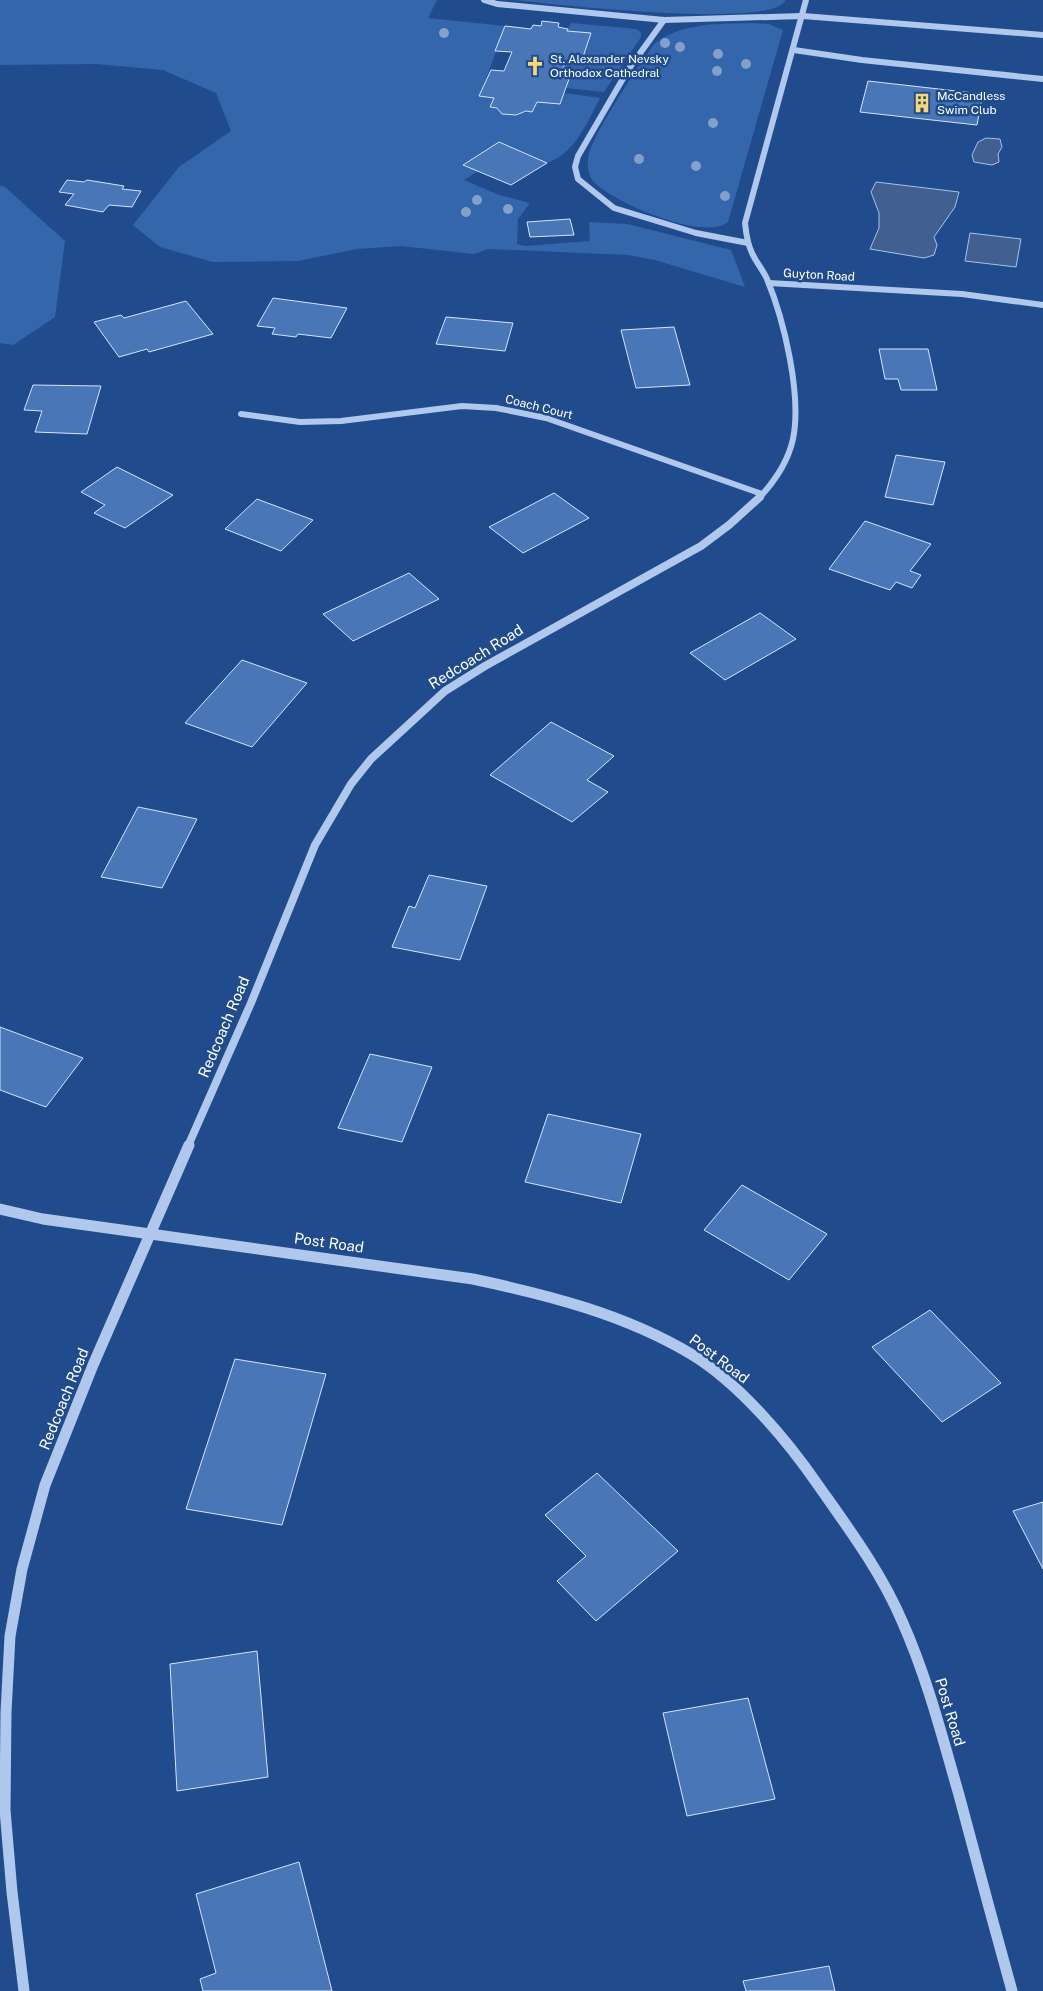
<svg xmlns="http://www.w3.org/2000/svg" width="1043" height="1991" font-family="'Public Sans',sans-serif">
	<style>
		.green { fill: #3466ac }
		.water { fill: #416090; stroke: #a3c3ee }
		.building { fill: #4976b6; stroke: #d4e4f9 }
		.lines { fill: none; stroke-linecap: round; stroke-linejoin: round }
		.minor-far2 { stroke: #afc8ec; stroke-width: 6 }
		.minor-far1 { stroke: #afc8ec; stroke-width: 8 }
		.minor { stroke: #afc8ec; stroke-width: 11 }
		.tree { fill: #83a0c9 }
		.labels { text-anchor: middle; stroke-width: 5; stroke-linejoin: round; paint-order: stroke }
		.far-poi-label { font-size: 12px; fill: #fff; stroke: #204c8e; text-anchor: start }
		.far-street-label { font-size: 12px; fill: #fff; stroke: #204c8e }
		.street-label { font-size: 15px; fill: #fff; stroke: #204c8e }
	</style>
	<rect width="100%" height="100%" fill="#204c8e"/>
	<g class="green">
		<path d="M0 0H437L428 18 505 26 480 96 494 98 491 107 497 108 502 114C514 117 522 111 532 112L537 102 560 104 564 93 600 98C587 123 575 153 547 163L499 142 464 164 478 171 464 180 499 195 530 203 518 219 517 244 525 246 590 241 589 222 627 224 731 250 745 287 655 260 628 255 488 249 474 254 401 246 357 249 298 261 213 262 160 247 133 225 179 167 231 131 216 93 163 70 96 64 0 65Z"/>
		<path d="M514 0H785V1C769 29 551 4 514 0Z"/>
		<polygon points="571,23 637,29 641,33 641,37 604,92 566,88 569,79 559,78 566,61 581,62 591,34 567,31"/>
		<path d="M753 23 769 24 783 30 728 222C704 242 613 202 594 182 589 176 587 167 588 160 589 138 639 66 654 44 682 22 719 24 753 23Z"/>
		<polygon points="0,186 5,187 65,241 55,317 13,345 0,343"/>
	</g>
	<g class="water">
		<polygon points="986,138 1000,139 1002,147 998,154 999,162 992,165 974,162 972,155 978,142"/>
		<polygon points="876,182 959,192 955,207 934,237 937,245 934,255 924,258 870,249 879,228 879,213 871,192"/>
		<polygon points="970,233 1021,239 1016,267 965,261"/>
	</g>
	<g class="building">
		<polygon points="542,21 559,23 558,27 568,29 567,31 591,33 581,63 566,61 559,78 569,79 560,104 537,102 532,112 526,111 516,115 502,114 497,108 490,107 494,98 479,96 491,70 504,71 512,52 495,51 505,26 531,29 533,25 541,26"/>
		<polygon points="868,81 983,94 977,125 860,112"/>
		<polygon points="499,142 547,163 511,185 463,165"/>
		<polygon points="67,180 84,182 87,180 124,186 122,189 141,191 132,207 109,205 103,212 65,205 74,194 59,192"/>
		<polygon points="570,219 574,235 530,237 527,222"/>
		<polygon points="273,298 347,308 331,338 298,334 296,337 272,334 275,328 257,326"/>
		<polygon points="186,301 213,334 149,352 147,349 119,357 94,322 121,315 124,318"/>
		<polygon points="446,317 513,323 505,351 436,344"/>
		<polygon points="674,327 690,385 636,388 621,330"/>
		<polygon points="879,349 928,349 937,390 901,390 898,379 885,379"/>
		<polygon points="33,385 101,386 87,434 35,432 42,411 24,410"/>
		<polygon points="896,455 945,462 933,505 885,497"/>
		<polygon points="117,467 173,495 125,528 94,513 105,505 81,492"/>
		<polygon points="554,493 589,518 523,553 489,527"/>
		<polygon points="257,499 313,520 281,551 225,529"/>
		<polygon points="865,521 931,544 910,571 921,575 912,588 896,582 890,590 829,569"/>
		<polygon points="409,573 439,599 353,641 323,614"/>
		<polygon points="760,613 796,639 725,680 690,653"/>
		<polygon points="242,660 307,683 252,747 185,723"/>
		<polygon points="551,722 614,756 587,780 608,792 572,822 490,775"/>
		<polygon points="138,807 197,819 162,888 101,877"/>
		<polygon points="429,875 487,886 460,960 392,947 409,906 415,908"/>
		<polygon points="0,1027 83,1058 46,1107 0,1090"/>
		<polygon points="370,1054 432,1067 402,1142 338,1128"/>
		<polygon points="548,1114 641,1134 621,1203 525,1182"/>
		<polygon points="742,1185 827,1234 789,1280 704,1230"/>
		<polygon points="930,1310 1001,1383 942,1422 872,1347"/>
		<polygon points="235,1359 326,1374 282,1525 186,1509"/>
		<polygon points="597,1473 678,1551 596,1621 557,1581 586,1556 545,1515"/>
		<polygon points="1043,1502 1043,1569 1013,1511"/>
		<polygon points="257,1651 268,1777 177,1791 170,1664"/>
		<polygon points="748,1698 775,1799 687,1816 663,1713"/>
		<polygon points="299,1862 332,1991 203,1991 200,1979 216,1973 196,1894"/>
		<polygon points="829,1966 835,1991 746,1991 743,1981"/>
	</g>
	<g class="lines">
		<g class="minor-far2">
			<polyline points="484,0 497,4 664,20 803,16 1043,35"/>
			<polyline points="664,20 628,70 578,156 575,167 578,179 614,208 696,233 748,243"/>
			<polyline points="794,50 862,60 1043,79"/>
			<polyline points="769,283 962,294 1043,305"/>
			<polyline points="241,414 300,422 341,421 462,406 496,408 546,418 762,494"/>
			<path d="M759 498C775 481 788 462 793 439 802 395 784 320 767 279 763 270 756 262 752 253 747 243 746 233 745 223L806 0"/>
		</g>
		<polyline class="minor-far1" points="188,1146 251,1003 315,845 351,784 371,759 445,691 485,666 701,546 729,525 760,497"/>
		<g class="minor">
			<path d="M0 1209 43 1219 473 1279C548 1295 624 1314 691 1354 739 1383 787 1440 818 1485 849 1529 881 1572 902 1621 927 1677 942 1736 959 1795 976 1860 994 1926 1012 1991"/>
			<polyline points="24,1991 12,1892 5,1810 6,1712 10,1636 22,1569 45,1485 93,1365 189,1145"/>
		</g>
	</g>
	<g class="tree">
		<circle cx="444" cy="33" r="5"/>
		<circle cx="665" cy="43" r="5"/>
		<circle cx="680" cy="47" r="5"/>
		<circle cx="718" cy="54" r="5"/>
		<circle cx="746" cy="64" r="5"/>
		<circle cx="717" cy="71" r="5"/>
		<circle cx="713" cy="123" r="5"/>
		<circle cx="639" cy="159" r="5"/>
		<circle cx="696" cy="166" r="5"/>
		<circle cx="725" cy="196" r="5"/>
		<circle cx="477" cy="200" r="5"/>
		<circle cx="508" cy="209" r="5"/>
		<circle cx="466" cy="212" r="5"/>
	</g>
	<defs>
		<symbol id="church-bare" viewBox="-9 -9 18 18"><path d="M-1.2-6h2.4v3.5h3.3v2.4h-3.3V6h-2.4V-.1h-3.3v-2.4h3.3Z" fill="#fad76f" stroke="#204c8e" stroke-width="2.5" paint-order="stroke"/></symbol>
		<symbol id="building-bare" viewBox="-9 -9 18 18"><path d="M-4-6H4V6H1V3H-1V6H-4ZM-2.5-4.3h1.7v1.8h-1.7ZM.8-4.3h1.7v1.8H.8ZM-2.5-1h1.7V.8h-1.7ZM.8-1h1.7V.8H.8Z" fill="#fad76f" stroke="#204c8e" stroke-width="2.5" paint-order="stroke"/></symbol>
	</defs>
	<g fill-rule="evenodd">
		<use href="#church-bare" x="521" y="52" width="28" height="28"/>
		<use href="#building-bare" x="908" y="89" width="28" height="28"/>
	</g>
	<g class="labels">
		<g class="far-poi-label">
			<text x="550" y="63">St. Alexander Nevsky<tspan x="550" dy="14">Orthodox Cathedral</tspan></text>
			<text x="937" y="100">McCandless<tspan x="937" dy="14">Swim Club</tspan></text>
		</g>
		<g class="far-street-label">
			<text transform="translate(819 275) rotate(3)" y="4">Guyton Road</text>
			<text transform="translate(539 407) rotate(14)" y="4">Coach Court</text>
		</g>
		<g class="street-label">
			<text transform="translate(476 657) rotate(-32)" y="5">Redcoach Road</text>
			<text transform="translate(224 1027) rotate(-67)" y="5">Redcoach Road</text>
			<text transform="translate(329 1243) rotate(8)" y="5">Post Road</text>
			<text transform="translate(719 1359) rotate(37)" y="5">Post Road</text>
			<text transform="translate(64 1399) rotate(-68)" y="5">Redcoach Road</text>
			<text transform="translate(950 1712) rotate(73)" y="5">Post Road</text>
		</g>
	</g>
</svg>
